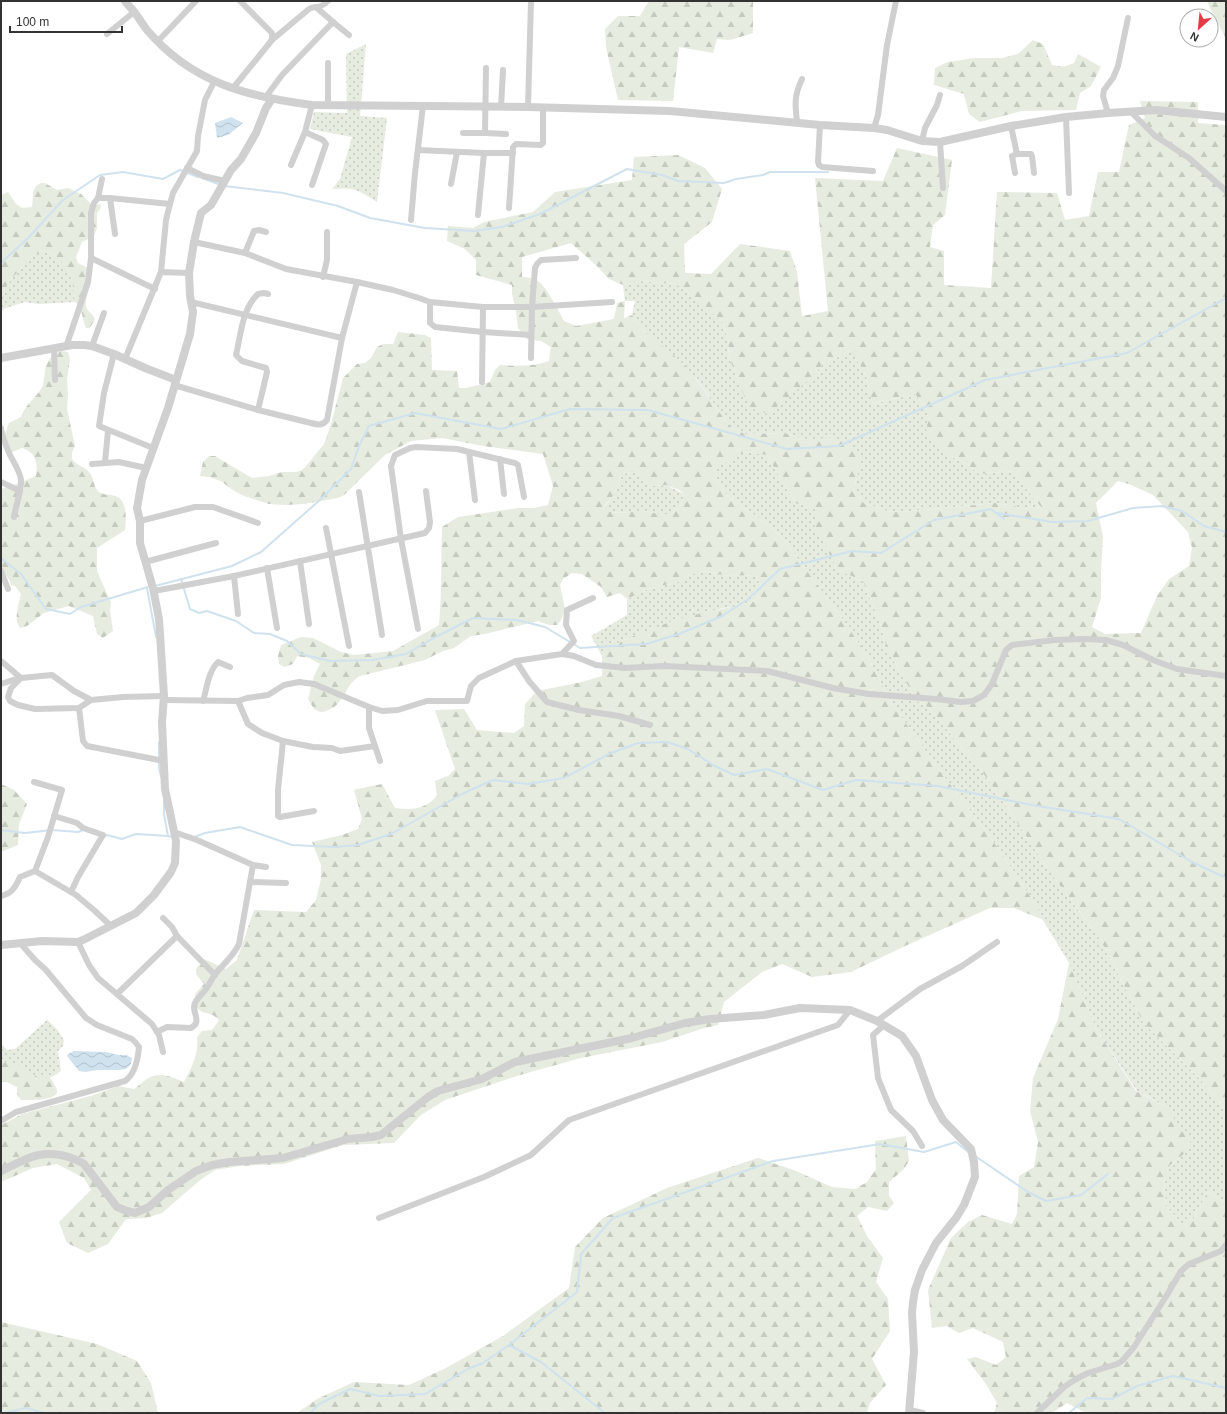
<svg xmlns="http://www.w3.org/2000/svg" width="1227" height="1414" font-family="Helvetica,sans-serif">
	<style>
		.grass { fill: url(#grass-dots) }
		.forest { fill: url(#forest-firs); fill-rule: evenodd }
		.water { fill: url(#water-waves) }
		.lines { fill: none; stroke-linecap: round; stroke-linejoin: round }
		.stream { stroke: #cfe2ee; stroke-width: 2 }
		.minor { stroke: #d0d0d0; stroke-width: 6 }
		.tertiary { stroke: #d0d0d0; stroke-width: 8 }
	</style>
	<defs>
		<pattern id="grass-dots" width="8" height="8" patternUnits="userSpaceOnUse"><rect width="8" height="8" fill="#e6ecdf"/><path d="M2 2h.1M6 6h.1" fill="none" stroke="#c6cbc0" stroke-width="1.8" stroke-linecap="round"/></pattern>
		<pattern id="forest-firs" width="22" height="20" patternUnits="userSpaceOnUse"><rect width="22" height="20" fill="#e6ecdf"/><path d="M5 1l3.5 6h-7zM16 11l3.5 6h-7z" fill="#c6cbc0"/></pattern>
		<pattern id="water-waves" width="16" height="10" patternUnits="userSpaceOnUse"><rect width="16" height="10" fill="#cfe2ee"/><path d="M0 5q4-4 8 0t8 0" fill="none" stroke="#b2c2cd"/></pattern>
	</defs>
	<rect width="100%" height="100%" fill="#fff"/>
	<g class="grass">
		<path d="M366 44 360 116 387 118 377 202C358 190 355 187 332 189L340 179 352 137 310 129 314 112 347 113 346 54Z"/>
		<path d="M44 250C65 260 71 270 74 292 74 296 75 298 75 302L39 304 25 302 6 308 1 311V294L13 277 32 256Z"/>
		<polygon points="640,281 676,284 699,300 723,323 728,339 729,357 741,389 810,379 823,364 851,350 866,375 873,404 915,394 929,412 950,456 967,464 979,474 1012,471 1041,507 1023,509 1014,506 995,503 902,512 887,511 864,503 853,491 857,478 819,439 804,440 785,433 745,434 734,429 725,420 696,378 646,334 632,315 635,301 625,301 623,285"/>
		<polygon points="749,452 767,455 795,503 819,510 838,570 863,581 880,623 887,649 917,701 929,708 987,778 1055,879 1100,939 1143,1022 1200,1079 1226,1111 1226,1201 1223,1202 1208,1191 1193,1220 1183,1225 1166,1206 1164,1183 1169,1166 1184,1154 1165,1106 1137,1091 1097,1030 1069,963 1043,920 1034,902 991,838 940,771 890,701 870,661 847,625 784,540 771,527 727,495 720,485 714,472 715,465 738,456 741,453"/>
		<path d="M629 472H636L646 483 652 486 666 485 684 494 681 505 671 515C661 515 652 512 643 511 627 510 619 517 603 508L614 495 622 475Z"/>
		<polygon points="701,571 729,576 755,575 763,590 753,602 719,609 621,641 602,656 591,636 627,615 627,599 648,589 678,582 690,575"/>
		<path d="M47 1020 56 1028 64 1040 63 1046 58 1051 61 1071C33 1092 27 1061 1 1062V1043L7 1050 15 1049Z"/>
	</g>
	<g class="forest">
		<polygon points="649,1 753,1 753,33 730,40 717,39 713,53 679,47 673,101 618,100 606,47 605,29 618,16 640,16"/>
		<polygon points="1207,1 1226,1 1226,39 1209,6"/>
		<polygon points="1033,40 1043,44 1052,65 1063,67 1074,63 1078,54 1101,67 1091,86 1080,93 1076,110 1022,111 980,122 969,114 964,94 934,85 935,68 948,62 974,58 1002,58 1018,54"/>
		<path d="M1140 101 1198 102V123L1226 125V1111L1200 1079 1143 1022 1100 939 1055 879 987 778 929 708 917 701 887 649 880 623 863 581 838 570 814 525 818 510 795 503 767 455 749 452 741 453 733 461 715 465 714 472 720 485 727 495 771 527 784 540 847 625 870 661 890 701 940 771 991 838 1034 902 1043 920 1014 908H990L905 946 851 972 812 977 782 964 762 972 724 1002 718 1025 701 1029 662 1042 581 1058 520 1075 445 1100 421 1115 394 1143 343 1145 284 1164 240 1166 215 1170 199 1181 162 1213 146 1218 126 1219 108 1244 88 1253 67 1243 59 1222 91 1190 84 1178 57 1164 33 1168 1 1182V1125L22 1114 94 1095 118 1086 134 1089C139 1086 142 1082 147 1079 160 1071 171 1077 184 1082 192 1067 199 1054 197 1037L202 1031 212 1030 219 1020C209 1010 205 1016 197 1008L195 994 204 984 196 974V969L204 959 226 969 237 960 254 910 306 912 316 900 321 879V865L312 842 342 835 358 829 362 819 354 790 357 789 382 784 395 808C413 810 424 810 437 796L435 781 448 776 455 769 435 710 464 709 477 730 514 733 524 726 525 704 537 691 582 682 602 676V656L621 641 680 618 753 602 763 590 755 575 729 576 701 571 690 575 678 582 648 589 627 599 620 593 607 597 601 587 582 574 572 573 563 579 560 585 565 609 561 620 557 625H549L538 621 485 634 471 636 454 648 443 651 425 660 360 676C342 686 345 710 320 712L314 709 308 699 314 676 320 664 309 658 297 656 293 664 284 667 279 664 278 656 281 645 301 637 313 638 341 652 354 655 393 651 439 625C442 592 441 560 442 527L458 517 518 508H534L548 505 553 486 543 454 483 446 442 438 411 441 385 455 344 495 338 498 304 504 285 505 269 504 244 496 231 489 221 481 209 477 200 476 203 462 209 456H215L252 478 269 476 282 472H296L302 470 307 465 324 444 331 424 343 378 357 364 365 363 371 358 377 347 383 344H393L398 332 425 335 431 338 432 370 457 371 459 388H466L490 382 495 370 500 365C517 366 533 367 549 361L551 347 541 341 527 339 518 328 516 311 512 294V285L476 275V260L465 249 447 241 448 226 473 228 484 222 533 212 555 192 632 180 634 157 678 155 705 168 722 189 712 222 684 244 685 273 711 274 740 244 790 251 797 272 802 316 828 311 815 178 883 181 897 148 952 160 945 215 933 225 930 247 944 251V285L991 288 997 192 1057 193 1065 220 1089 216 1098 172H1119L1129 125 1145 118ZM571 243 598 267 609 279 623 285 640 281 676 284 699 300 723 323 728 339 729 357 741 389 750 408 768 414 810 379 823 364 851 350 866 375 873 404 915 394 929 412 926 434 950 456 967 464 979 474 1012 471 1041 507 1023 509 1014 506 995 503 902 512 887 511 864 503 853 491 861 463 855 449 835 437 804 440 785 433 745 434 734 429 725 420 692 373 670 352 646 334 632 315 624 318 625 301 617 303 614 319 576 326 564 321C559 311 546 286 538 281 533 278 527 277 522 277V257ZM629 472H636L646 483 652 486 666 485 679 490 684 494 681 505 671 515C661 515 652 512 643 511 627 510 619 517 603 508L605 505 614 495 622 475ZM1118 481 1129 484 1153 495 1188 532 1192 548 1189 566 1169 579 1157 596 1141 633 1105 634 1092 627 1101 598V570L1103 537 1096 503Z"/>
		<path d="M41 183H45L57 190 68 188 81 194 93 206 100 204 101 208 97 213V228L94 236 82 242 76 257 78 263 88 268C89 272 90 277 90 281 90 290 85 297 86 306 87 312 93 313 95 319L90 328H86C82 320 83 307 75 302 75 298 74 296 74 292 71 270 65 260 44 250L32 256 13 277 1 294V195L8 192 16 204 22 208 32 207C34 198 30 188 41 183Z"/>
		<path d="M61 351 68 352 70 359 67 379 68 394 67 409 75 446 72 452V459C78 467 84 466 89 472 94 477 93 486 98 491 103 496 110 494 116 496 128 501 126 520 125 530L97 548V571L111 603 110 610 113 631 103 638 97 634 93 616 69 606 44 613 27 626 20 628C13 619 19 604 21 594L15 586 11 585 9 579 1 569V489L12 486 36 476C38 463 36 452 22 448L10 453 5 434 9 423 21 417C25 404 38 397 43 385 45 377 44 368 49 360 52 355 56 353 61 351Z"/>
		<polygon points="1,784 14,790 27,804 19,824 18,845 1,852"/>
		<polygon points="1069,963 1097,1030 1136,1091 1165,1106 1191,1141 1184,1154 1169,1166 1164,1183 1166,1206 1183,1224 1193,1220 1208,1191 1223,1202 1226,1201 1226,1413 1086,1413 1067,1403 1052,1413 994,1413 997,1403 986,1384 967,1359 976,1357 996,1365 1006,1357 1003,1342 973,1328 959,1333 947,1326 932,1328 928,1290 951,1238 968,1222 982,1215 1012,1224 1017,1214 1019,1176 1034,1167 1038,1142 1030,1111 1033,1078 1058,1019"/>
		<path d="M1 1062 15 1063 39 1078 50 1077C52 1082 57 1086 57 1092 56 1101 27 1100 21 1100L17 1094V1087L7 1082H1Z"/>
		<polygon points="906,1136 909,1161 904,1169 889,1182 889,1196 894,1203 887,1211 868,1207 857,1216 867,1236 883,1258 876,1282 888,1299 890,1331 872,1359 886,1385 870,1403 867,1413 297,1413 317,1399 354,1382 409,1385 446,1368 503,1336 569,1288 575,1247 603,1218 667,1188 758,1158 796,1171 832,1187 855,1189 867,1182 876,1169 875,1141"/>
		<polygon points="1,1322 97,1344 137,1361 151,1383 158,1413 1,1413"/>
	</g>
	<g class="water">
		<polygon points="231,117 243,123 228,135 217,138 215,123"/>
		<polygon points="74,1051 106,1052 119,1055 126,1055 132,1058 131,1064 126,1069 119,1070 97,1070 86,1072 79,1071 67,1056 68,1054"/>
	</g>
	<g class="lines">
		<g class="stream">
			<polyline points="202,178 221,185"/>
			<polyline points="225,186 283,193 338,206 370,218 425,228 474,231 502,227 540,214 627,169 662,175 678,181 724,183 736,179 763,175 770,172 828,172"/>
			<polyline points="1,263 28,238 63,200 100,175 123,172 163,179 180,170 198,177"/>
			<polyline points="1,558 21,574 46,609 70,614 81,607 148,587"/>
			<polyline points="181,579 190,609 199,613 207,611 236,621 254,633 270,634 287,641 301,654 330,661 373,660 406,654 432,639 473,618 517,620 545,627 580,648 646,644 679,634 722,616 747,600 780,569 852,551 881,553 934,520 991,509 1004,519 997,513 1052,522 1088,521 1133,508 1162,506 1182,511 1204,526 1226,532"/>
			<polyline points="155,586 232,566 261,552 321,499 351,469 359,446 369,426 415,413 501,429 570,409 648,410 787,449 839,446 985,380 1127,353 1226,298"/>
			<polyline points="147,588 156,637"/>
			<polyline points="159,742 159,767 161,777"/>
			<polyline points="164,801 164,814 168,836 173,837"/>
			<polyline points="1,830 25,833 52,830 78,832 83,830"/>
			<polyline points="104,837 107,835 122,839 136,834 168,836"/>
			<polyline points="194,837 205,833 240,827 292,845 335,847 358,845 391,834 464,793 493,780 528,784 564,778 609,754 638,743 667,742 688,749 713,765 734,775 767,769 823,790 856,780 938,786 1032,805 1119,819 1192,862 1226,878"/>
			<polyline points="975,1156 1028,1192 1046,1201 1081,1195 1108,1174"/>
			<polyline points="509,1345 541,1362 605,1413"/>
			<polyline points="4,1413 26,1408 44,1413"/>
			<polyline points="310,1413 319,1404 350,1389 380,1396 425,1394 468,1369 483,1363 509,1345 577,1292 581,1254 613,1218 773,1161 880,1144 924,1152 956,1142 968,1152"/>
			<polyline points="1069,1413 1087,1398 1112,1399 1137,1386 1173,1376 1226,1388"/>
		</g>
		<g class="minor">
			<polyline points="333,22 349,35"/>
			<polyline points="107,34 134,12"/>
			<path d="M272 40 309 9C316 5 319 10 328 1"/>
			<polyline points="158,41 196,1"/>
			<polyline points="486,68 485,133 506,134"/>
			<polyline points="233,88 272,40 272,33 240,1"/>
			<polyline points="265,98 282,75 333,22 317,8"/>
			<polyline points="328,105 328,63"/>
			<polyline points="501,107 503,70"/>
			<polyline points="528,107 531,1"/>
			<polyline points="1131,112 1154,135 1189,158 1226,191"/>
			<polyline points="1108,113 1103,96 1104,90 1113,78 1118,66 1128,18"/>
			<polyline points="1066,117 1069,193"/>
			<path d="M797 122C795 104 794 96 802 79"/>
			<polyline points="820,125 818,162 819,165 822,167 873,171"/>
			<polyline points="1011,126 1017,154 1031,154 1032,156 1034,173"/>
			<polyline points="874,128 878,115 887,45 896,1"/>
			<polyline points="305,132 323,140 326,144 312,185"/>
			<polyline points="463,133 485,133"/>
			<polyline points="922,141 925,128 937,105 940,95"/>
			<polyline points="940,142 943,188"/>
			<polyline points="418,150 484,153 513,153"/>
			<polyline points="291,165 305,132 312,105"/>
			<polyline points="187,168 203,176 225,181"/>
			<polyline points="1015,173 1012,156 1017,154"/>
			<polyline points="102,179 98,198 110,198 170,204"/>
			<polyline points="451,184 457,152"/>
			<polyline points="98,198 94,203 91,213 91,258 155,289"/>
			<polyline points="110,198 115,234"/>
			<polyline points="509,208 513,147 516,144 541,145 543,143 543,107"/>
			<polyline points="478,215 484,153"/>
			<polyline points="411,220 415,173 423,106"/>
			<polyline points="194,242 245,253 286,269 357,282 393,290 419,298 430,302 483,307 532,307 612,302"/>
			<polyline points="245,253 254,231 259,230 266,232"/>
			<polyline points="161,272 166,220 170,204 173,193 197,151 198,136 205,100 214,82"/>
			<polyline points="323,277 327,260 327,232"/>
			<polyline points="191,302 342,338"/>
			<polyline points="430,302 430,323 435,327 483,332 531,335"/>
			<polyline points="92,346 104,313"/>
			<polyline points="66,347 88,282 91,258"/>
			<polyline points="54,349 55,380"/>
			<polyline points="114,354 104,393 99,426 153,448"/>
			<polyline points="531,358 532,307 535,268 537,264 541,260 576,258"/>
			<polyline points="125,359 161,272 189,273"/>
			<polyline points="482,382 483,307"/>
			<path d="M174 385 258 410 311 423C318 425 322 426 327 420L342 338 357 282"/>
			<path d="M258 410 267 372 266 368 242 361 236 355C241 334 242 309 258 294L264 293 268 294"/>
			<path d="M1 428C2 437 6 446 10 455 14 463 20 471 21 480 21 493 16 505 14 517"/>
			<polyline points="469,452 475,500"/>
			<polyline points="500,459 504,494"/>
			<polyline points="105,462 108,431"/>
			<polyline points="92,464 119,462 146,468"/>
			<polyline points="1,482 20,491"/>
			<polyline points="359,492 382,635"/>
			<polyline points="140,521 195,507 213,507 258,523"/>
			<polyline points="326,528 349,646"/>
			<polyline points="300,561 309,624"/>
			<polyline points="145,562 216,543"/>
			<polyline points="267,568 277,628"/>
			<polyline points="1,571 8,589"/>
			<polyline points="234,576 238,614"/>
			<polyline points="154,591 234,576 425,533 429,528 430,522 426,491"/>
			<polyline points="418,629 401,539 391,466 395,455 410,448 416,447 457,449 515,463 518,465 524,497"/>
			<polyline points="562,654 574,641 566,625 567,610 593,598"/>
			<polyline points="1,661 21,678 52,675 74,691 91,700"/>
			<polyline points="516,661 529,681 547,702 579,710 619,716 650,725"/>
			<polyline points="21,678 11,688 8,697 10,701 18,705 35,709 79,708 91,700 123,697 164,696"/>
			<polyline points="1,684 19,678"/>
			<polyline points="164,700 238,701 247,698 268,695 284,685 299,682 314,684 369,707 382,711 398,710 427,701 467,701 471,686 479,678 516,661 562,654 574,656 596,665 625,668 664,666 767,671 833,688 869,694 936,699 961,702 973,701 984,695 992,684 1006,650 1012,645 1055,640 1083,639 1106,640 1123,645 1153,660 1177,669 1226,676"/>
			<path d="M203 701C207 688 208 672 218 662L230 667"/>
			<polyline points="238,701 248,724 262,733 283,741 313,747 332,748 340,751 375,746 369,728 369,707"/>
			<polyline points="79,708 83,741 87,746 164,761"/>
			<polyline points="283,741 278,790 278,816 280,817 314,811"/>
			<polyline points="375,746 380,761"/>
			<polyline points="54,816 77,823 83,828 103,835 78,877 71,892"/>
			<polyline points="253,865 266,867"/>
			<polyline points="35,871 76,895 95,911 111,926"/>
			<polyline points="250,882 286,883"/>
			<path d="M1 896C12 894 16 886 20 877L35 871 48 837 62 790 34 782"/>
			<polyline points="163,918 172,927 177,936"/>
			<polyline points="78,942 89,965 98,978 152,1024 159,1035 163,1052"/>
			<polyline points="117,994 177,936 215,975"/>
			<polyline points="877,1021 920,989 962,966 997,942"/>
			<polyline points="884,1025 873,1035 878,1078 891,1110 913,1131 922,1146"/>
			<path d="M157 1032 167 1027 191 1028C204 1021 189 1011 196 1001 199 997 203 993 206 989 210 984 212 978 216 973 224 964 234 955 239 944L253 865 197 840 174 832"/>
			<path d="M1 1121 16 1112 125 1081C135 1074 138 1059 139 1047L136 1043 132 1039 97 1025 86 1018 46 970 35 960 21 944"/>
			<polyline points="379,1218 484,1177 531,1155 569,1120 838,1025 850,1010"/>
			<polyline points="910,1410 923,1413"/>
			<polyline points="1037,1413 1064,1387 1076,1379 1088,1373 1117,1364 1122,1361 1134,1347 1167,1295 1181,1271 1189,1264 1221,1251 1226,1245"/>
		</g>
		<g class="tertiary">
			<path d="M125 1C128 5 132 9 135 13 139 18 143 25 147 30 191 82 247 97 312 105L528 107 670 111 820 125 874 128 887 130 922 141 940 142 1011 126 1066 117 1108 113 1156 110 1226 117"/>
			<polyline points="1,358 72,345 84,345 92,346 114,354 145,368 176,380"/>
			<polyline points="1,945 42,941 78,942 83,940 136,913 154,895 171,872 175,863 176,841 165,789 162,722 164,696 159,619 153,588 140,543 140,521 137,508 142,480 168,408 190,334 193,312 190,296 189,273 194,242 201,213 211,205 231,170 241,159 256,133 266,108 272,99"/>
			<path d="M1 1171C12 1166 27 1157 39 1155 54 1152 71 1156 84 1164L117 1207 127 1211 135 1213 149 1207 168 1190 196 1171 212 1165 229 1162 283 1158 348 1139 372 1137 381 1135 428 1097 438 1091 482 1079 515 1062 632 1038 685 1023 710 1019 764 1015 800 1008 850 1010 877 1021 902 1036 916 1056 932 1100 943 1120 971 1149 974 1162 975 1177 964 1205 956 1218 936 1243 922 1270 915 1290 913 1302 912 1313 914 1352 909 1413"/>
		</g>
	</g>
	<rect width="1227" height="1414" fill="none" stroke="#333333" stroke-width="4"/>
	<g transform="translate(1199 28) rotate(207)"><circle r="19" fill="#ffffff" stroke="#adadad"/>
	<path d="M0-3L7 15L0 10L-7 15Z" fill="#e63946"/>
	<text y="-6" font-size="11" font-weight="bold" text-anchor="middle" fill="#333333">N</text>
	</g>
	<path d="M10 26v6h112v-6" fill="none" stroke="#333333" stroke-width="2"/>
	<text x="16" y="26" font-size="12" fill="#333333" stroke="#ffffff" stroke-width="3" paint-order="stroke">100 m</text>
</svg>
